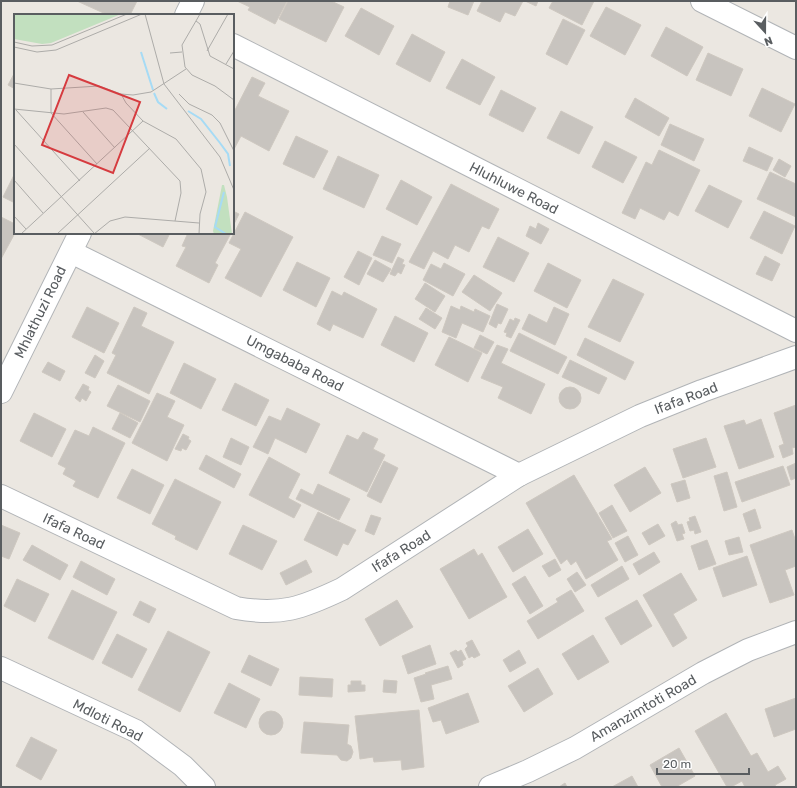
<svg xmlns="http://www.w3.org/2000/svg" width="797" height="788" font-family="Rubik,sans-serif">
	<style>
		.building { fill: #c8c4bf; stroke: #cec8c0 }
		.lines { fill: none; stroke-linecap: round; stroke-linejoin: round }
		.minor-casing { stroke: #b1b4b7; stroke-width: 24 }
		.minor { stroke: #fff; stroke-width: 22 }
		.labels { text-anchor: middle; stroke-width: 3; stroke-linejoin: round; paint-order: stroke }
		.street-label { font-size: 14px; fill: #595d60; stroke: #fff }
		.inset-river { fill: none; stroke: #a6dbf5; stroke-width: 2 }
		.inset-road { fill: none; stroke: #adaca9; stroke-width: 1 }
		.view { fill: #d63b3f; fill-opacity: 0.15; stroke: #d63b3f; stroke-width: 2 }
		.inset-edge { fill: none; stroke: #595d60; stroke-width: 2 }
	</style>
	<rect width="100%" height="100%" fill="#ebe7e1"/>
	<g class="building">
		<polygon points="77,1 137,1 130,15 108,15"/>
		<polygon points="237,1 287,1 275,24 248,10 250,7"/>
		<polygon points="288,1 331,1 344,7 326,42 279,19"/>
		<polygon points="450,1 474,1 468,15 448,7"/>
		<polygon points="482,1 523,1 515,16 505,12 500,22 477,11"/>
		<polygon points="525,1 538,1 536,6"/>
		<polygon points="553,1 594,1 582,25 549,8"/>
		<polygon points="606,7 641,25 625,55 590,36"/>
		<polygon points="361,8 394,26 379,55 345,36"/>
		<polygon points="563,19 585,30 567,65 546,54"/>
		<polygon points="666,27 703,47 687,76 651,56"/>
		<polygon points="412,34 445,52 430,82 396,64"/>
		<polygon points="708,53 743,69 731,96 696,80"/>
		<polygon points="462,59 495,77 480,105 446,88"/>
		<polygon points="15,72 15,89 8,85"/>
		<polygon points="252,77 265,83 258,96 289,111 269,151 241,136 233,151 233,114"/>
		<polygon points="762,88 795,104 781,132 749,116"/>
		<polygon points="501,90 536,108 523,132 489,115"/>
		<polygon points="635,98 669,118 659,136 625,117"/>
		<polygon points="561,111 593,127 579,154 547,138"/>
		<polygon points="670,124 704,139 694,161 661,145"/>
		<polygon points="296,136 328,151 314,178 283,164"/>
		<polygon points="605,141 637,157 623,183 592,167"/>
		<polygon points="749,147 773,158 767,171 743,161"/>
		<polygon points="659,150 700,170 678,216 669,211 664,220 640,208 635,219 622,213 646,162 652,165"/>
		<polygon points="338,156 379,175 364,208 323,189"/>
		<polygon points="779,159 791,166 785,177 773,170"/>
		<polygon points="770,172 796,184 796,217 757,199"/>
		<polygon points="15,173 15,203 3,197"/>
		<polygon points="401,180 432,197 417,225 386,209"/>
		<polygon points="451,184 499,209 489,229 482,226 469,252 455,245 448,259 433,251 424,269 409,262"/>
		<polygon points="709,185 742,201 728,228 695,211"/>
		<polygon points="233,211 239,214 233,226"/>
		<polygon points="764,211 795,226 782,254 750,238"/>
		<polygon points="245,212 293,237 261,297 225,278 241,249 229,243"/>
		<polygon points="1,217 15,224 15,233 1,259"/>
		<polygon points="538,223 549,229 541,244 526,236 530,226 536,229"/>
		<polygon points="136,233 170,233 163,247"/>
		<polygon points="188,233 226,233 230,235 215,263 218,265 209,283 176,266 186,247 182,246"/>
		<polygon points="382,236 401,244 392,263 373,255"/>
		<polygon points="498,237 529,253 514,282 483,267"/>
		<polygon points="358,251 372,258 359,285 344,277"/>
		<polygon points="765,256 780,264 772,281 756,274"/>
		<polygon points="398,257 404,260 402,264 405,265 401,274 398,272 395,276 390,274"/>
		<polygon points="375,260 391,269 383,282 367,274"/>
		<polygon points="297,262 330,278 316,307 283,290"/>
		<polygon points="444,263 465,274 453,296 423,280 431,264 441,269"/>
		<polygon points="548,263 581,280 567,308 534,291"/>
		<polygon points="474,275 502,293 490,311 462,292"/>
		<polygon points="613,279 644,294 620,342 588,327"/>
		<polygon points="425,283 445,296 435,312 415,299"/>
		<polygon points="332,291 342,296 344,292 377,309 363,338 333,324 330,331 317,324"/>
		<polygon points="497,304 508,309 501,324 498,323 496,328 489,324"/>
		<polygon points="451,306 460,310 461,306 474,312 475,309 490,316 483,332 462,323 456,338 442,332"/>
		<polygon points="87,307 119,323 104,353 72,337"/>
		<polygon points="134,307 147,313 141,326 174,342 149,394 107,373 116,355 112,353"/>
		<polygon points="554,307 569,314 555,345 522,329 529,314 547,323"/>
		<polygon points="426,308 442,318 435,329 419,319"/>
		<polygon points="395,316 428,333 414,362 381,345"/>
		<polygon points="515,318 520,320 511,338 506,336 507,333 504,332 510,319 514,321"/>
		<polygon points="519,333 567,357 558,374 510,351"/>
		<polygon points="480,335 494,342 487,354 474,348"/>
		<polygon points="449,337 482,353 468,382 435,365"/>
		<polygon points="585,338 634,362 625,380 577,355"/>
		<polygon points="497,345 508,349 501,363 545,384 531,414 498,398 503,387 481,378"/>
		<polygon points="95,355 104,361 95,378 85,373"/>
		<polygon points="570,360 607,378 599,394 562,377"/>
		<polygon points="48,362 65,371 60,381 42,372"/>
		<polygon points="184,363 216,379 201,409 170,393"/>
		<polygon points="235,383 269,400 256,426 222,410"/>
		<polygon points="83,384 89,387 88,390 91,392 86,401 82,398 80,402 75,398"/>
		<polygon points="118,385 150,401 140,422 107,406"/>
		<circle cx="570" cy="398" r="11"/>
		<polygon points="157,393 175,401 167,417 184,425 167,461 132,443"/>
		<polygon points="796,405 796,447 792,448 793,454 783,458 779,446 784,444 774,413"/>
		<polygon points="287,408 320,424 306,453 275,438 268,454 253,447 269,416 281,421"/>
		<polygon points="34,413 66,429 52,457 20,441"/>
		<polygon points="120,413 138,423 130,438 112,429"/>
		<polygon points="761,419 774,457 739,469 724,426 744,420 746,425"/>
		<polygon points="93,427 125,443 98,498 73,486 76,481 63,474 66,468 58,464 75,430 89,436"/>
		<polygon points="363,432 378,439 373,449 385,455 367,492 329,473 347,435 358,440"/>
		<polygon points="183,434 189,437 188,439 191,441 186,450 182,448 181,451 175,449"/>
		<polygon points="231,438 249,447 241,465 223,457"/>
		<polygon points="706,438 716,467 683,478 673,449"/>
		<polygon points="206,455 241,474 234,488 199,469"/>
		<polygon points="269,457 300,474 288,498 301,505 294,518 249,495"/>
		<polygon points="384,461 398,468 381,503 367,496"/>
		<polygon points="796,463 796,478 791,480 787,467"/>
		<polygon points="783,466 790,485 742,502 735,482"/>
		<polygon points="645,467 661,493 630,512 614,485"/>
		<polygon points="132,469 164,485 150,514 117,498"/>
		<polygon points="727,472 737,507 724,511 714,476"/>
		<polygon points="574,475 612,539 607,541 618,560 586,579 576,561 571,565 567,559 561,564 526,503"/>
		<polygon points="175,479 221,502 197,550 175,539 176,536 152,524"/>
		<polygon points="685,480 690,498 677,502 671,484"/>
		<polygon points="318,484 350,499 339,520 296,499 301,489 313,495"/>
		<polygon points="612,505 627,531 613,538 599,513"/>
		<polygon points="755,509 761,528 749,532 743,514"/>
		<polygon points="318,512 356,530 348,545 343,543 337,556 304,540"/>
		<polygon points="371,515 381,518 374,535 365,531"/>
		<polygon points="695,516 701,532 695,534 694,530 690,531 687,522 690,521 689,518"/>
		<polygon points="676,521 678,525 682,524 685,533 682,534 684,539 677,541 671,524"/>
		<polygon points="658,524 665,536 649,545 642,533"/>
		<polygon points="1,525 20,533 9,559 1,556"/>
		<polygon points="243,525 277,541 262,570 229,554"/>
		<polygon points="528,529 543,554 513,572 498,547"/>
		<polygon points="792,530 796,542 796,566 785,570 794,595 770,603 750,545"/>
		<polygon points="628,536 638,555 625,562 615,543"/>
		<polygon points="739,537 743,552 729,555 725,541"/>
		<polygon points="707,540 716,564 699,570 691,546"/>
		<polygon points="32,545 68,565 60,580 23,560"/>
		<polygon points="474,549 478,556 482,553 507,597 469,619 440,569"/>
		<polygon points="654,552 660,562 639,575 633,564"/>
		<polygon points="747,556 757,585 723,597 713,568"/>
		<polygon points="555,559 561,570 549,577 542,566"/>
		<polygon points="306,560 312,572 286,585 280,573"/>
		<polygon points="81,561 115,579 107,595 73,577"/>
		<polygon points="622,566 629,579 598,597 591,585"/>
		<polygon points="577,572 586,585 575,592 567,579"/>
		<polygon points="681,573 697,600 673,614 687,638 673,647 643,595"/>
		<polygon points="525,576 543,606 530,614 512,584"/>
		<polygon points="17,579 49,594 35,622 4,606"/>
		<polygon points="72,590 117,612 93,660 48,638"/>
		<polygon points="571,590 584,611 538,639 527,621 558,602 556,599"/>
		<polygon points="397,600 413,627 380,646 365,619"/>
		<polygon points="637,600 652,626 621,645 605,618"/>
		<polygon points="140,601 156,609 149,623 133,615"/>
		<polygon points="168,631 210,652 180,712 138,690"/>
		<polygon points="117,634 147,649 132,678 102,663"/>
		<polygon points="593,635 609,662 578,680 562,654"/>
		<polygon points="472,640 480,655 474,658 472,656 469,658 465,649 468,646 466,643"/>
		<polygon points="430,645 436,664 408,674 402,656"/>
		<polygon points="456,650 458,652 461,650 466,659 462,661 463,665 458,668 450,653"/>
		<polygon points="519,650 526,663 510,672 503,660"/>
		<polygon points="249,655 279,669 271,686 241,672"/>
		<polygon points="448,666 452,679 431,685 434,699 421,702 414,678 426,674 425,673"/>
		<polygon points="538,668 553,694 524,712 508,686"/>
		<polygon points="300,677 333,679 332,697 299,695"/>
		<polygon points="384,680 397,681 396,693 383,692"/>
		<polygon points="351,681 361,681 361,685 365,685 365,691 348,692 348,685 351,685"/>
		<polygon points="229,683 260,699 246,728 214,713"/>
		<polygon points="468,693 479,722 446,734 441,720 433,722 428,708"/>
		<polygon points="796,698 796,729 774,737 765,709"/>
		<polygon points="419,710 424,767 402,770 401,760 374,762 373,757 360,759 355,716"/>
		<circle cx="271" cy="723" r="12"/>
		<polygon points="726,713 751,756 757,753 768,772 778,766 786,779 775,785 776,787 745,787 742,781 731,787 727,787 695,731"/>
		<polygon points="304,722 349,725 347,744 351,746 353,752 351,758 347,761 341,760 337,755 301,753"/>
		<polygon points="31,737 57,750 41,780 16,766"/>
		<polygon points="679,748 695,776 676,787 662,787 650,765"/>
		<polygon points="632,776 638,787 612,787"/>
		<polygon points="565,783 567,787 559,787"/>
	</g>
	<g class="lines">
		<defs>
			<g id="minor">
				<polyline points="702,1 796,48"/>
				<polyline points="186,15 193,1"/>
				<polyline points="233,45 796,331"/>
				<polyline points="71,252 519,475"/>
				<polyline points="1,392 80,233"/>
				<path d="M1 496 236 608C281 616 302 608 342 589L519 475 640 416 702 391 796 357"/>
				<polyline points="1,668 136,731 183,766 204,787"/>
				<polyline points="490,787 528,771 575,748 703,673 748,650 796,632"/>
			</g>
		</defs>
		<use href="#minor" class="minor-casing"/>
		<use href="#minor" class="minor"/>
	</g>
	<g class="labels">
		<g class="street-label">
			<text transform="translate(514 188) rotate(27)" y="5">Hluhluwe Road</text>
			<text transform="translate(40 312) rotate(-64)" y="5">Mhlathuzi Road</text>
			<text transform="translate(295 363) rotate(27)" y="5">Umgababa Road</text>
			<text transform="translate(686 398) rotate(-21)" y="5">Ifafa Road</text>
			<text transform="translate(74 531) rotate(25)" y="5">Ifafa Road</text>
			<text transform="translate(401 551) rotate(-32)" y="5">Ifafa Road</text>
			<text transform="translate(643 708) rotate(-30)" y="5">Amanzimtoti Road</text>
			<text transform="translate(108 720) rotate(27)" y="5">Mdloti Road</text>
		</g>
	</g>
	<g transform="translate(14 14)">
		<rect width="220" height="220" fill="#ebe7e1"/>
		<path d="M0 0H107L37 29 28 30 0 25ZM208 171H210L213 183 218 220H200L199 217Z" fill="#c2e0bf"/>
		<path class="inset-river" d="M127 38 139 76M140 79 144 88 153 95M174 97 187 105 206 129 214 140 216 152M210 178 201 213 212 220"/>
		<path class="inset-road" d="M131 0 150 70 206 143 220 176M186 0 168 31 171 53 178 61 201 72 220 86M182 7 186 10 196 42 220 55M0 28 18 32 38 31 113 0M0 33 23 38 42 36 128 0M193 37 214 0M156 39 168 38M212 50 220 37M0 69 37 75 85 72 107 80 119 81 137 78 172 55M37 75V99L83 150M107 80 112 89 129 107 162 125 187 155 192 178 186 200 185 220M165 80 175 90 198 101 206 109 220 137M0 95 50 100 92 94 99 96 166 167 167 179 161 207M2 96 66 167M69 98 101 134M0 130 80 219M0 166 29 199M0 202 12 215M7 220 129 107M43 220 136 134M80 220 96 207 111 203 185 209"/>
		<path class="view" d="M55 61 126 88 99 159 28 131Z"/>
		<rect width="220" height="220" class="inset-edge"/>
	</g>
	<rect width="797" height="788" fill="none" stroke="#595d60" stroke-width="4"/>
	<g transform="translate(765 32) rotate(159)" stroke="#ffffff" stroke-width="3" paint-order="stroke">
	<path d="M0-3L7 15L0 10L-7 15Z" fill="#595d60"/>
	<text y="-6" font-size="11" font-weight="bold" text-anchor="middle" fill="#595d60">N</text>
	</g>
	<path d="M657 768v6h92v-6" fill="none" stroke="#595d60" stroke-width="2"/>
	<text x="663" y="768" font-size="12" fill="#595d60" stroke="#ffffff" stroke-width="3" paint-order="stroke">20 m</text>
</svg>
